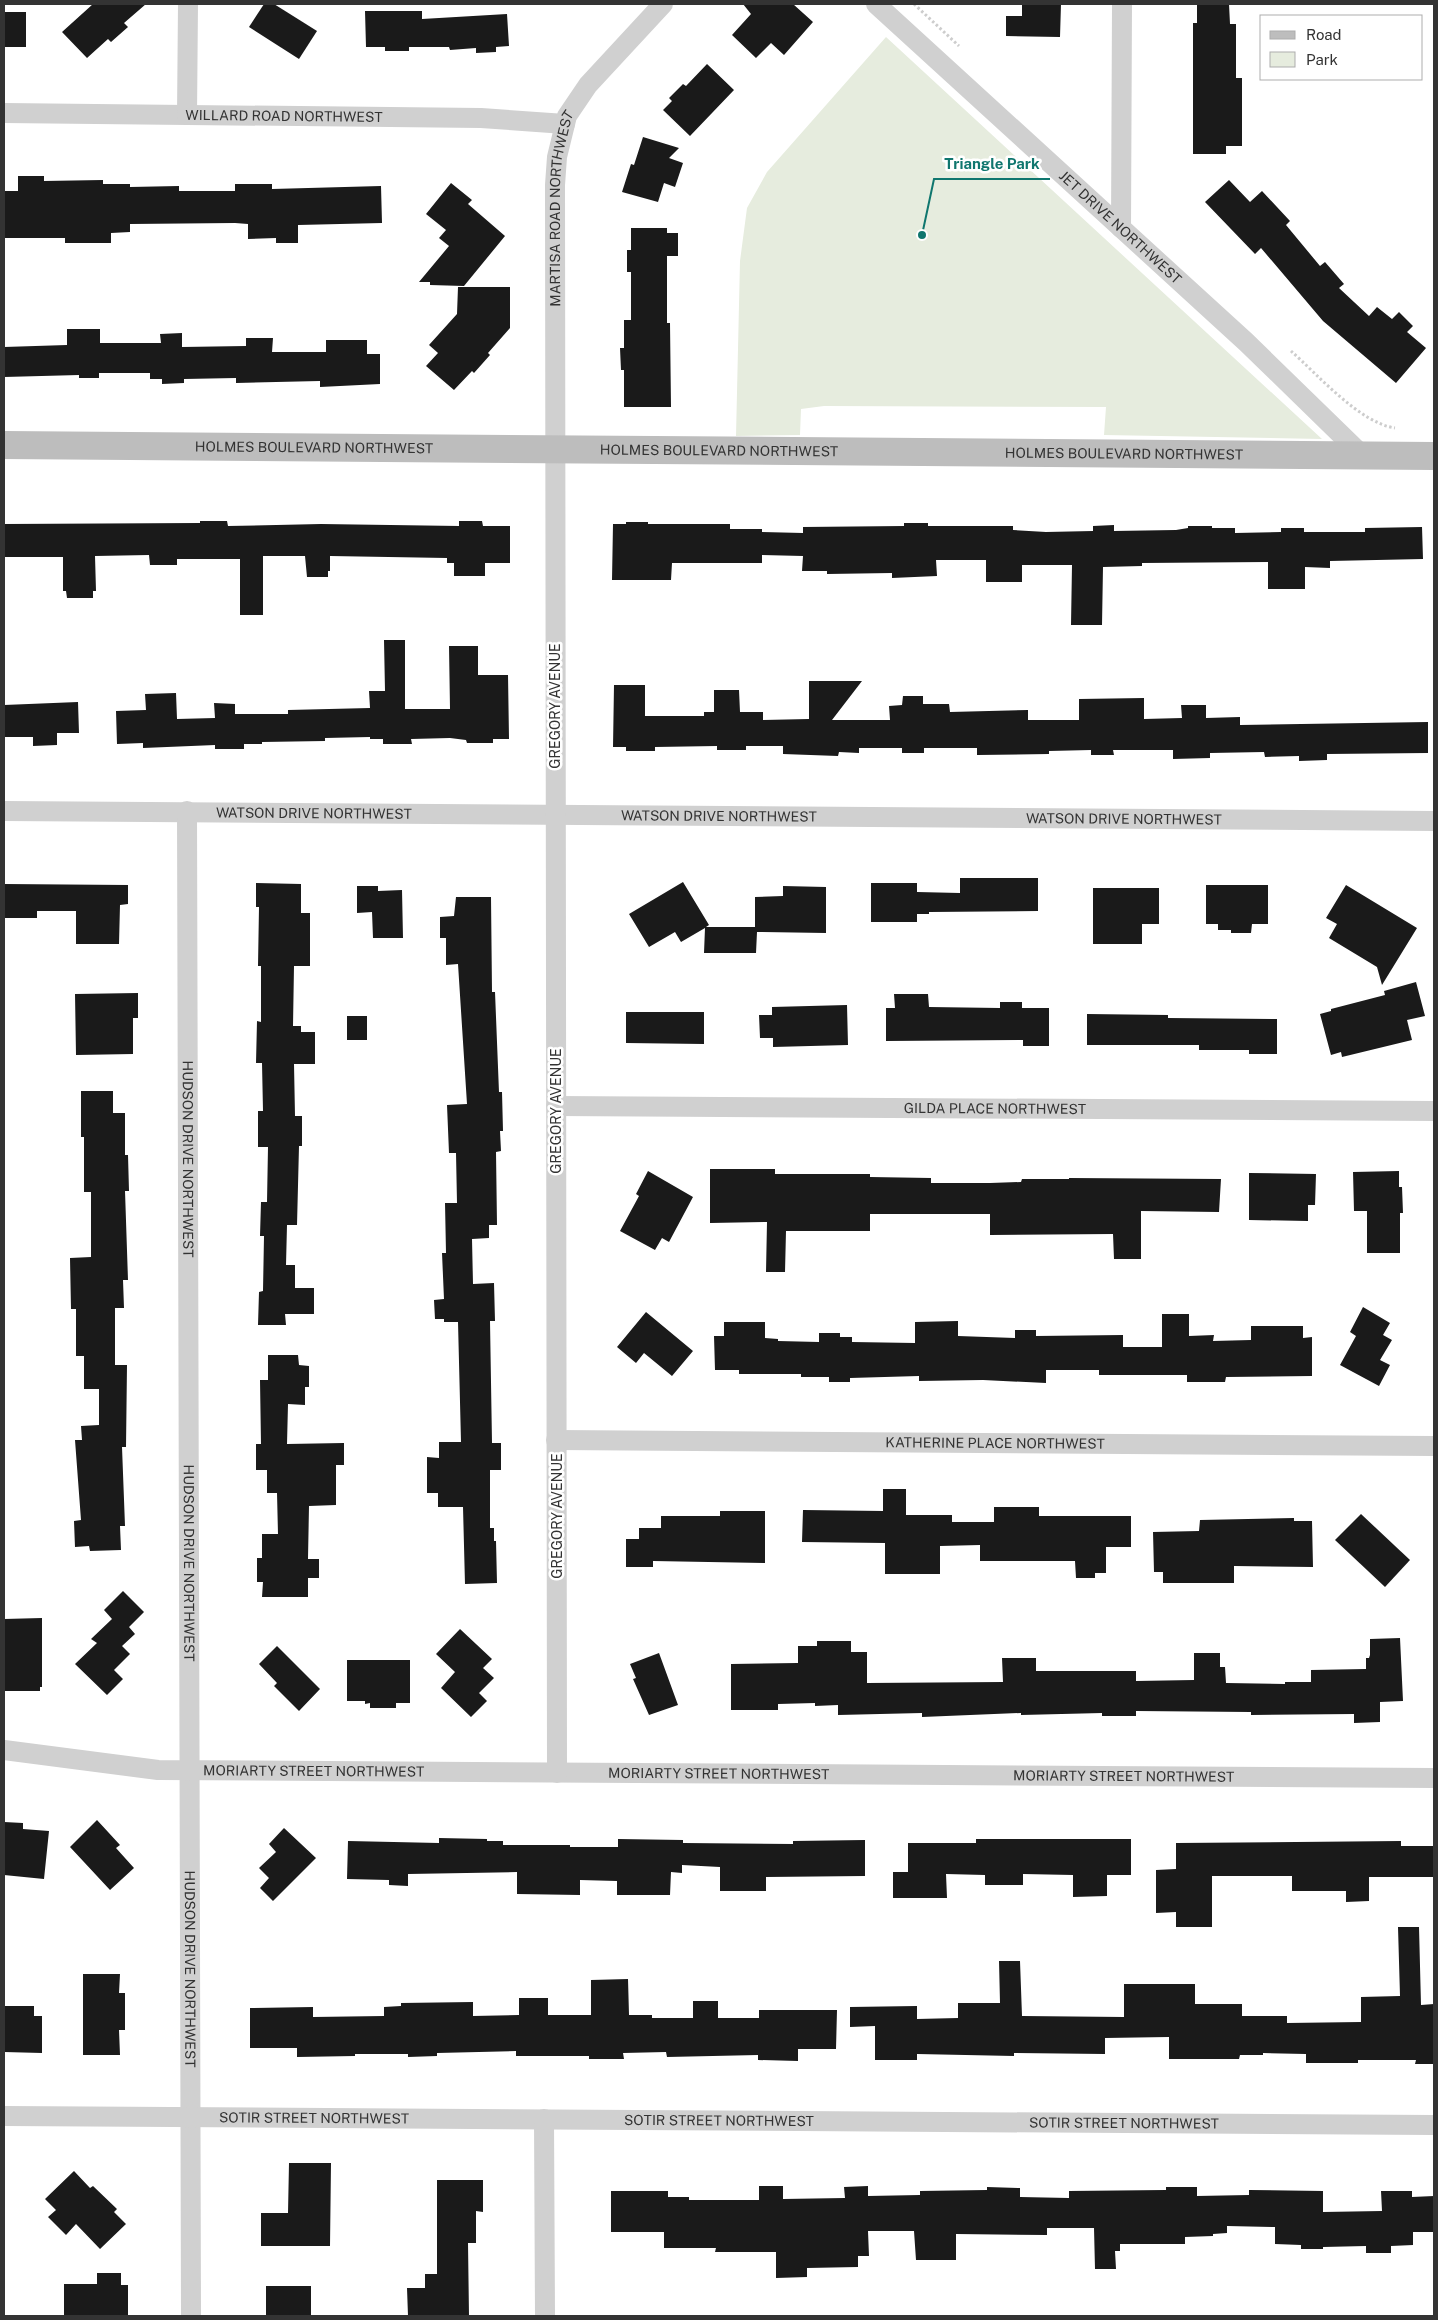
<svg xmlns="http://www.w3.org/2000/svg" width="1438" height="2320" font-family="'Public Sans',sans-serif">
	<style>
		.green { fill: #e6ecde }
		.building { fill: #1a1a1a }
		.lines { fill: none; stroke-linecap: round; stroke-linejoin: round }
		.path { stroke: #cdcdcd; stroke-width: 3; stroke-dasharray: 2.5 2.5; stroke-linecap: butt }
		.street { stroke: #d0d0d0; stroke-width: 20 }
		.secondary { stroke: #bdbdbd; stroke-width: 28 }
		.labels { text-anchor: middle; stroke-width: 5; stroke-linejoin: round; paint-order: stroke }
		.street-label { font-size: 14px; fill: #333; stroke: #fff }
		.leader { fill: none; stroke: #0f766e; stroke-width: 2 }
		.callout-dot { fill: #0f766e; stroke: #fff; stroke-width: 2 }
		.callout-label { font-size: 15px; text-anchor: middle; font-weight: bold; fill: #0f766e; stroke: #fff; stroke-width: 5; stroke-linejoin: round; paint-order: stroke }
	</style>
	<rect width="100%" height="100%" fill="#fff"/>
	<polygon class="green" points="886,37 1322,439 1104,435 1106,407 824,406 801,409 800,435 736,436 740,261 747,208 767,172"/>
	<g class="building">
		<polygon points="93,4 146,4 124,23 128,27 111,42 108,39 87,58 62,32"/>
		<polygon points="264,4 274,4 317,31 299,59 249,27"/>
		<polygon points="743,4 793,4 813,22 784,55 771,43 756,58 732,35 751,14"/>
		<polygon points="1022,4 1061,4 1060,37 1006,36 1006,16 1022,16"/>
		<polygon points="1197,4 1229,4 1230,24 1236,24 1236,78 1242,78 1242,146 1226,146 1226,154 1193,154 1193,23 1197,23"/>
		<polygon points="365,11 422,11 422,19 507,14 509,46 496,47 496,52 476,53 476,48 450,50 449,47 409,47 409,51 385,51 385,47 366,47"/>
		<rect x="4" y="12" width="22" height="35"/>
		<polygon points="707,64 734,90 690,136 663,110 672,101 669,98 683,84 686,86"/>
		<polygon points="643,137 679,148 669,158 683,163 675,187 664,183 658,202 622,192 631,164 634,165"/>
		<polygon points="18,176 44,176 44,181 103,180 103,184 130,184 130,187 179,186 179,191 235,191 235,184 272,184 272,189 381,186 382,223 298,225 298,243 276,243 276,238 248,239 248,224 235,223 130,224 130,232 111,233 111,243 65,243 65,238 4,238 4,191 18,191"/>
		<polygon points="1229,180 1250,202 1262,191 1290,221 1286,225 1320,266 1325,262 1344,284 1339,288 1369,316 1377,307 1392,319 1399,312 1413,326 1407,332 1426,348 1396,383 1323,321 1261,248 1255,254 1205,202"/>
		<polygon points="451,183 472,200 468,204 505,236 464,286 430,285 430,282 419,282 449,246 439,238 446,230 426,214"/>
		<polygon points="631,228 667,228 667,233 678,233 678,256 667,256 667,323 670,323 671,407 624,407 624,370 621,370 620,348 624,348 624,320 631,320 631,272 627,272 627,250 631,250"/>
		<polygon points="458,287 510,287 510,328 488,353 490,355 474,373 472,371 454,390 426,366 438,353 429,345 457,314"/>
		<polygon points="67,329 100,329 100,343 161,343 160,334 182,333 182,347 246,346 246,338 273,338 272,352 326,352 326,340 367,340 367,354 380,354 380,384 320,387 320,381 236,383 236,378 184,379 184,383 162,384 162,379 150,379 150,373 99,373 99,378 79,378 79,375 4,377 4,347 67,345"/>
		<polygon points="200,521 227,521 228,526 321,524 459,526 459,521 482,521 483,526 510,526 510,563 485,563 485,576 454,576 454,563 447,563 447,558 330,556 330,571 328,571 328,577 307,577 305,556 263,556 263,615 240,615 240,559 177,559 177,565 150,565 149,555 95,556 96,591 93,591 93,598 67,598 66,591 63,591 63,557 4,557 4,524 200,523"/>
		<polygon points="626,522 648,522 648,524 730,524 730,529 762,529 762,532 803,533 803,527 904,526 904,523 928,523 928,526 1013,526 1013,530 1046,532 1093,531 1093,526 1114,525 1114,531 1176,530 1188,528 1188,526 1212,526 1212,528 1235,528 1235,533 1281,532 1281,528 1304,528 1304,532 1365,532 1365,528 1422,527 1423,559 1330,561 1330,568 1305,567 1305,589 1268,589 1268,562 1142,563 1142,566 1103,567 1102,625 1071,625 1072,565 1022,565 1022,582 986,582 986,560 936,560 937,576 892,578 892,573 827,574 827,571 802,571 803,556 762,555 762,563 672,563 671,580 612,580 613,524 626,524"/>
		<polygon points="384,640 405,640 405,709 450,709 449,646 478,646 478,675 508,675 509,739 493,739 493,743 467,743 466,740 450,738 411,739 412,744 383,744 383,739 370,739 370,737 325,738 325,741 262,742 262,744 244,744 244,749 215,749 215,745 143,748 143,743 117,744 116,711 146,710 145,694 176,693 177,719 215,718 214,703 235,704 235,714 288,714 288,710 370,708 369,691 385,691"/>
		<polygon points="809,681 862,681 832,720 890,720 889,706 902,705 903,696 923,696 923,704 949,704 950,712 1028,710 1028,720 1079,720 1079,699 1144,698 1144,719 1182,718 1181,705 1206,705 1206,718 1240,717 1240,725 1428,722 1428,753 1327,754 1327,760 1299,761 1299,756 1265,757 1264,752 1210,753 1210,758 1173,759 1173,750 1113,750 1114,755 1091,755 1091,750 1049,751 1049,754 977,755 977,748 924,748 924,753 902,753 902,748 859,748 859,753 839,752 838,756 783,754 783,746 746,746 746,750 717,750 717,746 655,747 655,751 626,751 626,747 613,747 614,685 645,685 645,716 704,716 704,712 714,712 714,690 739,690 740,712 763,712 763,720 809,719"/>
		<polygon points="78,702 79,733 57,733 57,745 33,746 33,737 4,737 4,705"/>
		<polygon points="960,878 1038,878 1038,911 929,912 929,914 917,914 917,922 871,922 871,883 917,883 917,892 960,893"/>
		<polygon points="683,882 709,925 706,927 755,927 755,897 783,896 783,886 826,887 826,933 757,932 756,953 704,953 705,928 681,942 675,932 649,947 629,914"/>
		<polygon points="256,883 301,884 301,913 310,913 310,966 294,966 293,1026 301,1026 301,1032 315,1032 315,1064 294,1064 295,1116 302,1116 302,1146 299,1146 297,1225 287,1225 286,1265 295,1265 295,1288 314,1288 314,1314 285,1314 286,1325 258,1325 259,1292 263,1291 264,1236 260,1236 261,1202 267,1202 268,1147 258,1147 258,1111 263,1111 262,1063 256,1063 257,1021 261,1022 261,966 258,966 259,907 256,907"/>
		<polygon points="4,884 128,885 128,904 120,905 119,944 76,944 76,911 37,911 37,918 4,918"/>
		<polygon points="1206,885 1268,885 1268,924 1252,924 1251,933 1231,933 1231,930 1218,930 1218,924 1206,924"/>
		<polygon points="1346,885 1417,928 1382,985 1377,967 1329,938 1337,924 1326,918"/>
		<polygon points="357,886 378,886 378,891 402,890 403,938 373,938 372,912 357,913"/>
		<polygon points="1093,888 1159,888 1159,924 1142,924 1142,944 1093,944"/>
		<polygon points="456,897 491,897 492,992 495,992 499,1092 502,1092 503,1131 500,1131 501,1151 496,1152 497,1225 489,1225 489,1238 472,1239 473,1284 494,1283 495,1321 490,1321 492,1443 501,1443 501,1470 490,1470 490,1528 494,1528 494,1541 496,1541 497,1583 465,1584 463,1507 438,1507 438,1493 427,1493 427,1457 439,1458 439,1442 461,1442 458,1322 444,1322 444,1319 435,1319 434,1300 444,1299 442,1253 446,1253 445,1203 457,1203 456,1153 449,1153 447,1105 467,1104 458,964 446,965 446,938 440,938 440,917 454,916"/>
		<polygon points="1416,982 1425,1016 1407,1020 1412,1040 1342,1057 1341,1052 1331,1055 1320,1014 1331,1011 1331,1009 1385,995 1384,991"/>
		<polygon points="138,993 138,1018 133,1018 133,1054 76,1055 75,994"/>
		<polygon points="894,994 928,994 929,1007 1000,1008 1000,1002 1022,1002 1022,1008 1049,1008 1049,1046 1023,1046 1023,1040 886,1041 886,1008 895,1008"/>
		<polygon points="847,1005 848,1045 773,1047 773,1038 760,1038 759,1015 772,1015 772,1007"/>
		<polygon points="626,1012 704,1012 704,1044 626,1043"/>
		<polygon points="1087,1014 1168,1015 1168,1018 1277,1019 1277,1054 1249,1054 1249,1050 1199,1050 1199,1045 1087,1045"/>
		<rect x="347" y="1016" width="20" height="24"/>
		<polygon points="81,1091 113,1091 113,1113 125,1113 125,1155 128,1155 129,1191 125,1191 128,1280 123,1280 124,1308 115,1308 115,1365 127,1365 126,1447 122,1447 125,1526 120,1526 121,1550 90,1551 89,1546 75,1547 74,1521 81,1520 75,1440 82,1440 81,1426 99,1425 99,1389 84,1389 84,1356 76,1356 76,1309 71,1309 70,1258 91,1257 91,1192 84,1192 84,1137 81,1137"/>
		<polygon points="710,1169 775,1169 775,1174 870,1174 870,1177 931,1178 931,1183 990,1183 1021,1182 1022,1179 1069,1179 1069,1178 1221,1179 1219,1212 1141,1211 1141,1259 1114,1259 1113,1234 990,1235 990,1214 870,1214 870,1231 786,1231 785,1272 766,1272 767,1222 710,1223"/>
		<polygon points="648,1171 693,1197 669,1242 662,1238 655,1250 620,1231 639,1196 636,1194"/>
		<polygon points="1399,1171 1399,1187 1402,1187 1403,1213 1400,1213 1400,1253 1367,1253 1367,1211 1354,1211 1353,1172"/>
		<polygon points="1249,1173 1316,1174 1315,1205 1308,1205 1308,1221 1249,1220"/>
		<polygon points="1363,1307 1390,1323 1383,1335 1392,1340 1380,1360 1390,1365 1379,1386 1340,1365 1356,1336 1350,1332"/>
		<polygon points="646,1312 693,1351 672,1376 644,1353 636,1363 617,1347"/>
		<polygon points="1162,1314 1189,1314 1189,1336 1214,1335 1213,1341 1251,1340 1251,1326 1303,1326 1303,1338 1312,1337 1312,1376 1226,1377 1225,1382 1187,1382 1187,1375 1099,1375 1099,1370 1046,1370 1046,1383 983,1380 919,1381 919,1376 850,1378 850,1382 829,1382 829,1377 801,1377 801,1374 739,1374 739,1370 715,1370 714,1336 724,1336 724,1322 765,1322 765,1338 778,1339 778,1341 819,1342 819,1333 840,1333 840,1337 852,1337 852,1342 915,1343 915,1322 958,1321 958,1336 1015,1338 1015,1330 1036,1330 1036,1336 1123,1335 1123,1347 1162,1347"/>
		<polygon points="268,1355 298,1355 299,1365 309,1366 309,1387 305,1387 305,1405 288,1404 287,1444 344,1443 344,1465 336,1465 336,1505 309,1506 308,1559 319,1559 319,1578 308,1578 308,1597 262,1597 263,1582 257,1582 257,1558 262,1558 262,1534 278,1534 277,1493 267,1493 267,1470 256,1470 256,1444 261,1444 260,1380 268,1380"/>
		<polygon points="883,1489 906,1489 906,1515 952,1515 952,1522 994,1522 994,1507 1039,1507 1039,1516 1131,1516 1131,1547 1106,1547 1106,1573 1095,1573 1095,1578 1076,1578 1075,1561 980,1561 980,1545 940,1546 940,1574 885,1574 885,1543 802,1542 803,1510 883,1511"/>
		<polygon points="720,1511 765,1511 765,1563 653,1561 653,1567 626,1567 626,1539 639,1539 639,1528 661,1528 661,1516 720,1516"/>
		<polygon points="1361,1514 1410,1560 1385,1587 1335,1540"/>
		<polygon points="1294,1518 1294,1521 1312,1521 1313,1567 1234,1566 1234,1583 1163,1583 1163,1572 1154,1572 1153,1532 1199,1531 1200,1520"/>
		<polygon points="123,1591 144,1612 129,1627 135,1634 122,1646 130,1654 114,1670 123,1679 107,1695 75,1664 97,1643 91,1639 112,1619 104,1610"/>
		<polygon points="42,1618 42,1687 40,1687 40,1691 4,1691 4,1619"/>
		<polygon points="460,1629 492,1659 483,1668 494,1678 479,1693 487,1701 471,1717 441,1688 455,1672 436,1654"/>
		<polygon points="1400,1638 1403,1701 1380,1702 1380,1722 1354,1723 1354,1714 1251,1715 1251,1712 1136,1711 1136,1716 1102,1716 1102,1713 1021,1715 1021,1713 922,1717 922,1713 838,1715 838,1705 815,1706 815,1703 778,1704 778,1710 731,1710 731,1664 798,1663 798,1646 817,1646 817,1641 851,1641 851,1652 867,1652 867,1683 1003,1682 1002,1658 1036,1658 1036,1671 1136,1671 1136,1681 1194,1680 1194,1653 1220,1653 1220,1667 1225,1667 1226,1683 1285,1684 1285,1682 1311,1682 1311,1670 1366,1669 1366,1658 1369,1658 1370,1655 1370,1639"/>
		<polygon points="277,1646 320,1689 299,1711 274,1686 277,1683 259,1664"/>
		<polygon points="659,1653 678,1705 649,1715 633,1679 636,1678 630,1664"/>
		<polygon points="347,1660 410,1660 410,1703 396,1703 396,1708 370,1708 370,1703 365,1704 365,1701 347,1701"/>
		<polygon points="97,1820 120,1845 116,1848 134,1868 110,1890 70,1847"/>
		<polygon points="4,1822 23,1823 23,1829 49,1831 44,1879 4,1875"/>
		<polygon points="284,1828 316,1858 273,1901 260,1888 269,1878 259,1868 276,1852 269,1844"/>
		<polygon points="439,1838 487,1839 487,1841 503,1841 503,1845 570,1845 570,1847 618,1847 618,1839 683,1840 683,1843 793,1844 793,1841 865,1840 865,1876 766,1877 766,1891 720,1891 720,1867 682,1865 682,1873 671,1872 670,1895 617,1895 617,1881 580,1880 580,1895 517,1894 517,1872 408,1874 408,1886 389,1885 389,1880 347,1879 348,1841 439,1843"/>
		<polygon points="976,1839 1131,1839 1131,1875 1107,1875 1107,1896 1073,1897 1073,1875 1023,1874 1023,1885 985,1885 985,1875 946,1874 947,1898 893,1898 893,1872 908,1872 908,1843 976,1843"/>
		<polygon points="1401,1841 1401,1846 1434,1846 1434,1877 1369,1877 1369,1901 1346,1902 1346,1891 1292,1891 1292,1876 1212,1876 1212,1927 1176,1927 1176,1912 1156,1913 1156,1870 1176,1869 1176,1843"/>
		<polygon points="1398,1927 1419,1927 1421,2005 1434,2004 1434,2064 1415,2064 1416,2060 1358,2060 1358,2063 1306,2063 1306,2054 1263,2053 1263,2055 1240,2055 1239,2059 1169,2059 1169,2037 1105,2038 1105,2054 1014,2053 1014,2056 917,2054 917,2060 875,2060 875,2026 850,2027 850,2007 917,2006 917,2019 958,2018 958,2003 1000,2003 999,1961 1020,1961 1022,2016 1124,2017 1124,1984 1195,1984 1195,2004 1242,2004 1242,2016 1287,2016 1287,2023 1361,2022 1361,1997 1400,1996"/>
		<polygon points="83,1974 120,1974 119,1993 125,1993 125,2030 119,2030 120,2055 83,2055"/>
		<polygon points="628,1979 629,2015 652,2015 652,2018 693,2018 693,2001 718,2001 718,2018 759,2018 759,2010 837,2010 836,2049 798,2049 798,2061 758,2060 758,2055 667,2057 666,2052 623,2053 624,2059 589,2059 589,2056 516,2056 516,2051 437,2053 437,2056 408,2057 408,2054 355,2054 355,2056 297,2057 297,2048 250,2048 250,2008 313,2007 313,2017 384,2016 384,2007 401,2006 401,2003 473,2002 473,2016 519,2015 519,1998 548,1998 548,2015 591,2015 591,1980"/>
		<polygon points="4,2006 34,2006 34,2016 42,2016 42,2053 4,2052"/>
		<polygon points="289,2163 331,2163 330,2246 261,2246 261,2213 288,2213"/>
		<polygon points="74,2171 90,2188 93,2186 117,2209 114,2212 126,2224 100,2249 76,2224 66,2235 48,2217 56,2210 45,2199"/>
		<polygon points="437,2180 483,2180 483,2212 476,2211 476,2243 468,2243 469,2316 408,2316 407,2288 425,2288 425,2274 437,2274"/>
		<polygon points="759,2186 783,2186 783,2199 845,2198 844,2187 868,2186 868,2196 920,2195 920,2191 987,2190 987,2187 1020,2188 1020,2197 1069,2198 1069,2191 1166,2190 1166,2187 1197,2187 1197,2196 1249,2195 1249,2190 1323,2191 1323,2212 1382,2211 1381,2191 1412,2191 1412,2197 1434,2196 1434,2232 1413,2232 1413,2245 1391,2246 1391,2253 1366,2253 1366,2246 1323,2247 1323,2249 1301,2249 1301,2245 1275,2244 1275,2227 1227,2226 1227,2233 1213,2234 1213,2236 1185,2237 1185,2244 1120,2244 1120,2251 1115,2251 1116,2269 1095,2269 1094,2228 1047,2228 1047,2235 956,2234 956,2260 916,2260 914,2231 868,2231 869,2256 858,2256 858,2267 807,2268 807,2277 776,2278 776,2252 715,2252 716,2248 664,2248 664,2232 611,2232 611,2191 668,2191 668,2197 689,2197 689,2200 759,2200"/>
		<polygon points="97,2273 121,2273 121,2285 128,2285 128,2316 64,2316 64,2284 97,2284"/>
		<rect x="266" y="2286" width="45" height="30"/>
	</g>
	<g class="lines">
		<g class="path">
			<polyline points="914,4 959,46"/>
			<path d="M1291 351C1318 375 1360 423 1395 428"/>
		</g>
		<g class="street">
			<path id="s1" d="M876 4 1246 342 1362 455"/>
			<path id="s2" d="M4 113 481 118 565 124"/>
			<polyline points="187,115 188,4"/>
			<polyline points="1121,228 1122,4"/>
			<path id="s3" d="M4 811 1434 821"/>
			<path id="s4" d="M187 811 191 2316"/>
			<path id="s5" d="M556 1106 1434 1111"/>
			<path id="s6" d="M556 1440 1434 1446"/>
			<path id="s7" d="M4 1750 158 1770 1434 1778"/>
			<path id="s8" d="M557 1773 555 185 557 157 567 116 588 85 663 4"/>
			<path id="s9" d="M4 2116 1434 2125"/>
			<polyline points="544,2119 545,2316"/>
		</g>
		<path class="secondary" id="s10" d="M4 445 1434 456"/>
	</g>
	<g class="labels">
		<g class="street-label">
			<text dy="5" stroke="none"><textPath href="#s2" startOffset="280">WILLARD ROAD NORTHWEST</textPath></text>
			<text dy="5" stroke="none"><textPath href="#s8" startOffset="1565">MARTISA ROAD NORTHWEST</textPath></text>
			<text dy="5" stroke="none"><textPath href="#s1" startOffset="331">JET DRIVE NORTHWEST</textPath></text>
			<text dy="5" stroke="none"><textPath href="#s10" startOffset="310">HOLMES BOULEVARD NORTHWEST</textPath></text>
			<text dy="5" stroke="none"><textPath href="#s10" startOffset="715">HOLMES BOULEVARD NORTHWEST</textPath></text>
			<text dy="5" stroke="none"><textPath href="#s10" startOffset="1120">HOLMES BOULEVARD NORTHWEST</textPath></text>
			<text transform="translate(555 706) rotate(-90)" y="5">GREGORY AVENUE</text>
			<text dy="5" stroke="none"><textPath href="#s3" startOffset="310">WATSON DRIVE NORTHWEST</textPath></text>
			<text dy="5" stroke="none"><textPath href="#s3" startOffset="715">WATSON DRIVE NORTHWEST</textPath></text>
			<text dy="5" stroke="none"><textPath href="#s3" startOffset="1120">WATSON DRIVE NORTHWEST</textPath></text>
			<text dy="5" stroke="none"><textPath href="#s5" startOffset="439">GILDA PLACE NORTHWEST</textPath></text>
			<text transform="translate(556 1111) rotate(-90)" y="5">GREGORY AVENUE</text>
			<text dy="5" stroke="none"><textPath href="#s4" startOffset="348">HUDSON DRIVE NORTHWEST</textPath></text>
			<text dy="5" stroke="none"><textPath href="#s6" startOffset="439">KATHERINE PLACE NORTHWEST</textPath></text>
			<text transform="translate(557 1516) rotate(-90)" y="5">GREGORY AVENUE</text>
			<text dy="5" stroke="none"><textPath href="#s4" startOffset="752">HUDSON DRIVE NORTHWEST</textPath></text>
			<text dy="5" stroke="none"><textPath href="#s7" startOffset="311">MORIARTY STREET NORTHWEST</textPath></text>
			<text dy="5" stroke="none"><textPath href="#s7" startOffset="716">MORIARTY STREET NORTHWEST</textPath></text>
			<text dy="5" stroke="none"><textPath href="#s7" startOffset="1121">MORIARTY STREET NORTHWEST</textPath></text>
			<text dy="5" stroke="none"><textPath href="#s4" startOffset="1158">HUDSON DRIVE NORTHWEST</textPath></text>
			<text dy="5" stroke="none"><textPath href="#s9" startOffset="310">SOTIR STREET NORTHWEST</textPath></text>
			<text dy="5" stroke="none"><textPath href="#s9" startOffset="715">SOTIR STREET NORTHWEST</textPath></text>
			<text dy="5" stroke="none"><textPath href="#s9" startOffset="1120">SOTIR STREET NORTHWEST</textPath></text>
		</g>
	</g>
	<path class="leader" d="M922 235L934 179H1050"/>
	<circle class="callout-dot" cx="922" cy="235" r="5"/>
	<g class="callout-label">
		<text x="992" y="169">Triangle Park</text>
	</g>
	<rect width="1438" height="2320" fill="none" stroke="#333333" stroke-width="10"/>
	<rect x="1260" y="15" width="162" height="65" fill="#ffffff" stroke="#adadad"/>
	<rect x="1270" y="31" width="25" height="8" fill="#bdbdbd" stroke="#adadad"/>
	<text x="1306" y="40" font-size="15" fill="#333333">Road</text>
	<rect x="1270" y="52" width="25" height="15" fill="#e6ecde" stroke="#adadad"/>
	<text x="1306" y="65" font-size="15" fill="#333333">Park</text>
</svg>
